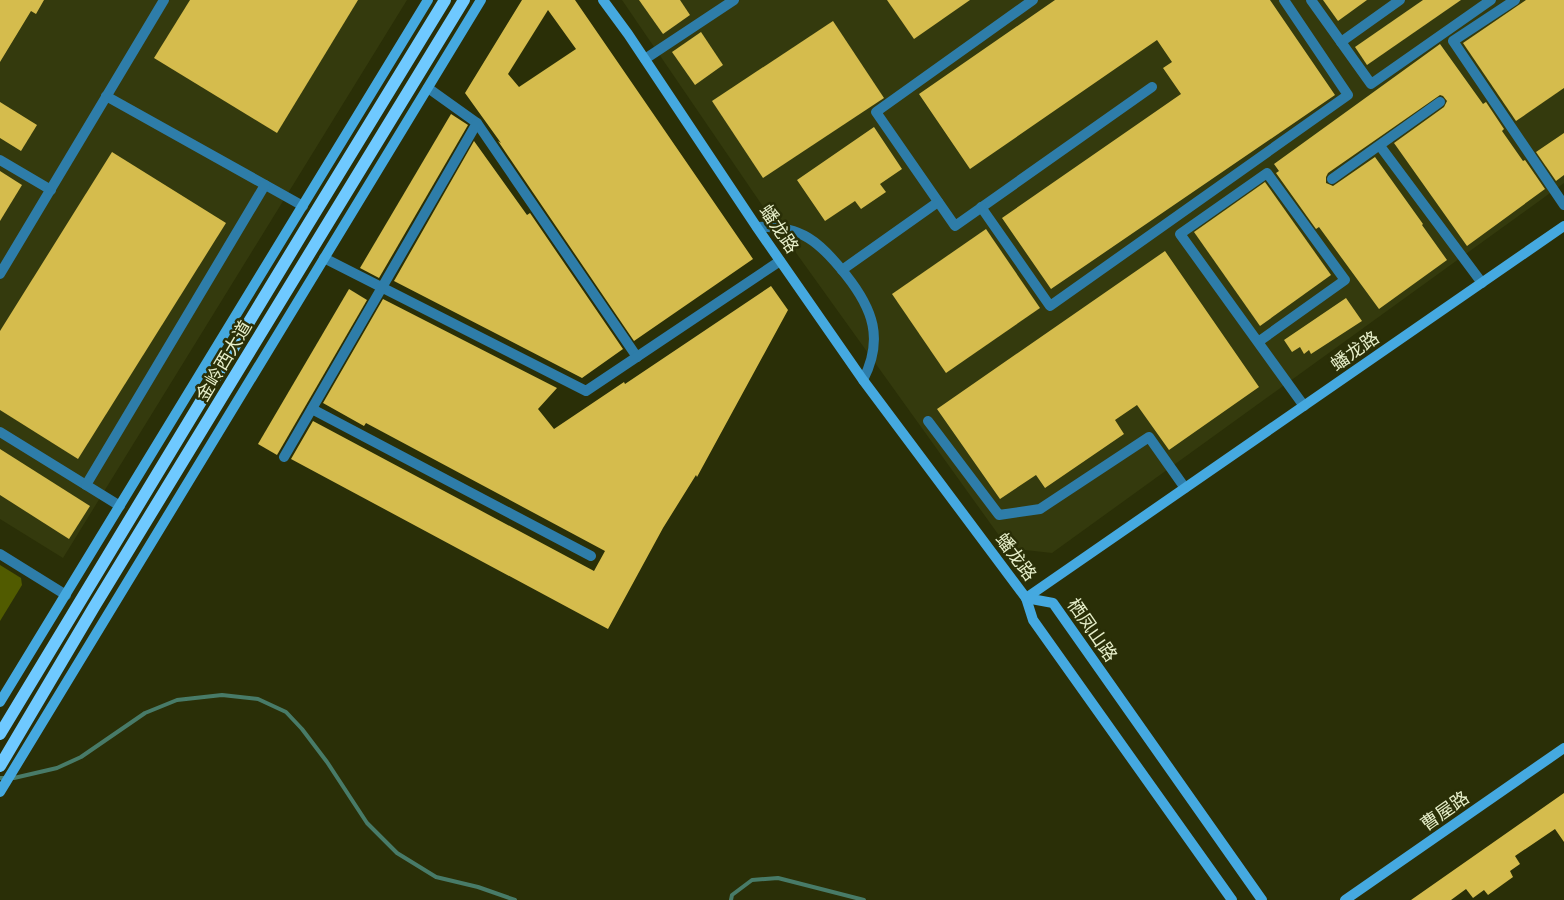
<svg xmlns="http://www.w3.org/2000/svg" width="1564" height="900" font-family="'Playfair Display','Noto Sans SC',serif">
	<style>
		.built { fill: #343a0d }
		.green { fill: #515b00 }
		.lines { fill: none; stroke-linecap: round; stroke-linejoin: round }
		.stream { stroke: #487b68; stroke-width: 4 }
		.building { fill: #d5bc4d; fill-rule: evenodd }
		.street { stroke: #2e7da9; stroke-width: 10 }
		.secondary { stroke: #45a9e0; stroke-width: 10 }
		.primary { stroke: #6fc9ff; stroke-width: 12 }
		.labels { text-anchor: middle; stroke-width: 5; stroke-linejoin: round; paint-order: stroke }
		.street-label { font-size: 18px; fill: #e6eec9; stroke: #2a2f07 }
	</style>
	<rect width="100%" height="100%" fill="#2a2f07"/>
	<g class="built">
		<polygon points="0,0 407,0 63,558 0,519"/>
		<polygon points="622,0 1564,0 1564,183 1052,553 1008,548 766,211"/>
	</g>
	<polygon class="green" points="0,565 21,578 22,585 0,621"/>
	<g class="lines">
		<g class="stream">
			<polyline points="0,778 14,778 57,768 81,757 145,713 177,700 222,695 258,699 286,712 302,729 327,762 367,823 397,853 436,877 478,887 515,900"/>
			<polyline points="731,900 732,895 752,880 778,878 864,900"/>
		</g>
	</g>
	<g class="building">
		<polygon points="0,0 44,0 36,14 31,11 0,62"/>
		<polygon points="190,0 358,0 277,133 154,58"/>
		<path d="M522 0H575L753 259 634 341 498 141 501 143 465 93ZM548 10 576 49 519 87 508 74Z"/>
		<polygon points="639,0 680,0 690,15 663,34"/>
		<polygon points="887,0 970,0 914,39"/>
		<polygon points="1055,0 1270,0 1335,95 1051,289 1002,218 1181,94 1163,68 1172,62 1157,40 970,169 919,94"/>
		<polygon points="1323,0 1367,0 1338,21"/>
		<polygon points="1423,0 1461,0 1367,65 1355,47"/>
		<polygon points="1526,0 1564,0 1564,88 1516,121 1463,43"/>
		<polygon points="833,21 884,98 763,178 712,101"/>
		<polygon points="701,32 723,65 695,85 672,52"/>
		<polygon points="1440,44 1483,104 1486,102 1504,129 1502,131 1523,161 1525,160 1545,189 1467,246 1394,143 1444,107 1447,101 1443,96 1440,95 1328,173 1326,177 1326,183 1333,186 1375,157 1423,224 1422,225 1447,260 1379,309 1319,227 1316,229 1276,173 1279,171 1274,164"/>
		<polygon points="0,102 37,125 21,151 0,138"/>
		<polygon points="451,114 468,125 379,278 360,268"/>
		<polygon points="874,127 902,169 880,184 886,192 861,209 855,201 825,221 797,180"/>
		<polygon points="1564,133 1564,175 1556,181 1536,152"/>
		<polygon points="474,141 527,215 530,213 623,349 582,378 394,281"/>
		<polygon points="112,152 226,223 78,459 0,410 0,331"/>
		<polygon points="0,171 22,185 0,221"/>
		<polygon points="1265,182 1331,275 1260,326 1194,232"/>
		<polygon points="986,229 1040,308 946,373 892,294"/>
		<polygon points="1165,251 1259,387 1169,450 1137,405 1115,420 1124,434 1045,488 1036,475 1000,499 937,409"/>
		<polygon points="771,286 788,310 697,477 696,475 663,528 608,629 291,459 313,421 594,571 605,551 366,423 364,426 323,403 383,299 557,388 538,409 554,429 624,382 625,384"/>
		<polygon points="349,289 367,300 277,455 258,444"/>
		<polygon points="1346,298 1362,321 1311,354 1309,350 1304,354 1300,347 1292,352 1284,340"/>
		<polygon points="0,449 90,506 69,539 0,495"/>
		<polygon points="1564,793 1564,842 1555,829 1515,856 1520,864 1510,871 1513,877 1488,895 1484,890 1473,898 1466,889 1451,900 1411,900"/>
	</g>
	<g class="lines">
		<g class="street">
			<polyline points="1033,0 876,112 955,226 1152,87"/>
			<polyline points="1311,0 1371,84 1491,0"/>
			<polyline points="1515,0 1453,41 1564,205"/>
			<polyline points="1341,42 1400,0"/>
			<polyline points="645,59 734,0"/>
			<polyline points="428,88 477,123 637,357"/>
			<polyline points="106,96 303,206"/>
			<polyline points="1380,146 1482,283"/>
			<polyline points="0,160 51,190"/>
			<polyline points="1332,179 1440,102"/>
			<polyline points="981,207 1050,306 1348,95 1284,0"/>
			<path d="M757 227C801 225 820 242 846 275 873 309 884 339 863 380"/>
			<polyline points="324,258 586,391 780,261"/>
			<polyline points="842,270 938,202"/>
			<polyline points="0,274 164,0"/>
			<polyline points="1258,342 1345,280 1267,173 1180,234 1304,406"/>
			<polyline points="312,409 591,556"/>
			<polyline points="928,421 999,515 1040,509 1149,437 1185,488"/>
			<polyline points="0,432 120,506"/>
			<polyline points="284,457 477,123"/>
			<polyline points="86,485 265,185"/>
			<polyline points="0,554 66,595"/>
		</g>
		<g class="secondary">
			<polyline points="603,0 628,34 758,229 863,380 1026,598 1033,620 1232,900"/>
			<polyline points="1026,598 1564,226"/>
			<polyline points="1026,598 1053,603 1262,900"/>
			<polyline points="0,702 428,0"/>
			<polyline points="0,792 481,0"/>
			<polyline points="1345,900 1564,748"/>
		</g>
		<g class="primary">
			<polyline points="0,734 307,226 445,0"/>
			<polyline points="0,766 94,607 464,0"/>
		</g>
	</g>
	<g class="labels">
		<g class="street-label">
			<text transform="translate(779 229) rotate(56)" y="6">蟠龙路</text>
			<text transform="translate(1355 351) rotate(-35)" y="6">蟠龙路</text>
			<text transform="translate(224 361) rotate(-59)" y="6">金岭西大道</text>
			<text transform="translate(1016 557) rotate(53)" y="6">蟠龙路</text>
			<text transform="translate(1092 630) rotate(55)" y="6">栖凤山路</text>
			<text transform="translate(1445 811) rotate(-35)" y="6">曹屋路</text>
		</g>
	</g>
</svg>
